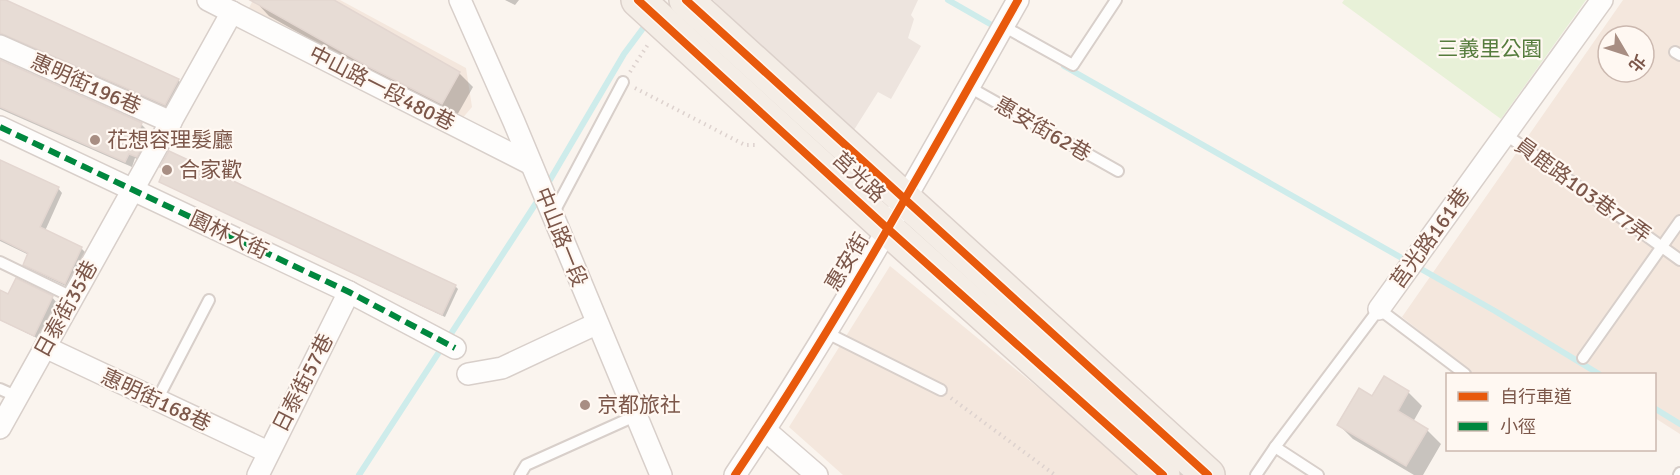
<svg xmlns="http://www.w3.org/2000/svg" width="1680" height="475" font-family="Signika,'Noto Sans TC',sans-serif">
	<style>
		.residential { fill: #f4e7dd; fill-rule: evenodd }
		.industrial { fill: #ede4de }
		.green { fill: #e8f1d8 }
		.shadow { fill: #0003 }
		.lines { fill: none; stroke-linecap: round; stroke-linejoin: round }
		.stream { stroke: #ceeceb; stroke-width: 6 }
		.building { fill: #e7dcd5; stroke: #e3d6d0; stroke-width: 1.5 }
		.lane-casing { stroke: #d8cfca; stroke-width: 14 }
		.street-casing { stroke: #d8cfca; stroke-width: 24 }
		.primary-casing { stroke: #dbd0ca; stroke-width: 36 }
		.path { stroke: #ddd2ce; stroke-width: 4; stroke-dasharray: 1.5 4.5; stroke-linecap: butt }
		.lane { stroke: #fefdfc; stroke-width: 10 }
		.street { stroke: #fefdfc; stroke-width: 21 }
		.primary { stroke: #f4ede6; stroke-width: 33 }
		.quiet { stroke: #00873e; stroke-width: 6; stroke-dasharray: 12 6; stroke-linecap: butt }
		.cycleway-casing { stroke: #fff8f2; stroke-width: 11 }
		.cycleway { stroke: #e8590c; stroke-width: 8 }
		.poi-dot { fill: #a88e83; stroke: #fff8f2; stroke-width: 2 }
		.labels { text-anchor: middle; stroke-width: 4.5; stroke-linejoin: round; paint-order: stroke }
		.park-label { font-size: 21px; fill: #567c3d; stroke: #fff8f2 }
		.street-label { font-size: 21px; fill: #7c574a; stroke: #fff8f2 }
		.poi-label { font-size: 21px; fill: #7c574a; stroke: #fff8f2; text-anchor: start }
	</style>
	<rect width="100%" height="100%" fill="#faf4ee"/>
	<g class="residential">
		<polygon points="253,0 340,0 466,68 472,107 461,120 249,8"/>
		<path d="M1623 0H1680V434L1655 418 1654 374H1474L1402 317ZM1608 36H1644V72H1608Z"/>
		<polygon points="890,266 1070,414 1137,475 843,475 789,427"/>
	</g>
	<polygon class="industrial" points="713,0 918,0 911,15 914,19 908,38 921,46 891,99 878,92 852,133"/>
	<polygon class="green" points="1344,0 1586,0 1501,119 1342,3"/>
	<g class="shadow">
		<polygon points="0,0 178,80 184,86 171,110 12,40 5,39 0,42"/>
		<polygon points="257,0 331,0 459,73 473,87 456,117 384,81 269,16 256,2"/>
		<polygon points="505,0 519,0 515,5"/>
		<polygon points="0,62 141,124 147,130 143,140 151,147 143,162 135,158 132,167 0,109"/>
		<polygon points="0,162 58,188 62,193 45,231 81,248 86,253 70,288 29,269 24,264 29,255 0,241"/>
		<polygon points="161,182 455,286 458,289 445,317"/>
		<polygon points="0,292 9,296 52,297 56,302 39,339 0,320"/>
		<polygon points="1384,378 1409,393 1422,406 1413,422 1427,430 1441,444 1423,475 1414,475 1353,439 1339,425 1373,398"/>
	</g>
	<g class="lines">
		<g class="stream">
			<polyline points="948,0 997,28"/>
			<polyline points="1064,66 1495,311 1599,374"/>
			<polyline points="547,185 624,54 647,23"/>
			<polyline points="1654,408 1680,424"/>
			<polyline points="359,475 540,197"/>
		</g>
	</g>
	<g class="building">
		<polygon points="0,0 6,0 179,79 165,105 0,33"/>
		<polygon points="250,0 334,0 460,72 442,104 369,67"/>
		<polygon points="0,60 142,123 137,136 146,140 137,157 129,154 125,162 0,107"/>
		<polygon points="169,151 456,285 442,315 159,182 164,170 160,167"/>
		<polygon points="0,160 59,187 40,227 82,247 65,284 23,265 28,253 0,239"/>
		<polygon points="16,278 53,296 34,336 0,320 0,290 8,294"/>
		<polygon points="1384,376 1409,391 1398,411 1428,429 1406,466 1337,425 1359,388 1372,396"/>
	</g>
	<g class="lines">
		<defs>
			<g id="lane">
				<polyline points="1003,26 1073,65 1116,0"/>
				<polyline points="1675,52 1680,55"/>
				<polyline points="969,87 1118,171"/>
				<polyline points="1505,134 1680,260"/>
				<polyline points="553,214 623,82"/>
				<polyline points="0,262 72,297"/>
				<polyline points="825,332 941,390"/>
				<polyline points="1583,358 1680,221"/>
				<polyline points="0,389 18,397"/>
				<polyline points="157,400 209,300"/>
				<polyline points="1275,447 1318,475"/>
				<polyline points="520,475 526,465 635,416"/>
				<polyline points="1256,475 1275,447 1379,309 1465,374"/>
				<polyline points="1679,475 1680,473"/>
			</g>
			<g id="street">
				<polyline points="208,0 531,164"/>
				<polyline points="460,0 514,122 661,475"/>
				<polyline points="0,46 171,122"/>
				<polyline points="0,127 349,292 455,348"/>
				<polyline points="1379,309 1602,0"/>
				<polyline points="45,347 268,452"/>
				<polyline points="468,374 502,368 596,324"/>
				<polyline points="0,428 232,12"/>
				<polyline points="765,430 817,475"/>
				<polyline points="258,475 349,292"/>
				<path d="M735 475C838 322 927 161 1018 0"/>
			</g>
			<g id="primary">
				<polyline points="638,0 888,229 1163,475"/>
				<polyline points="686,0 1208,475"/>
			</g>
		</defs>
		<use href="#lane" class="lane-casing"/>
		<use href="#street" class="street-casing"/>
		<use href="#primary" class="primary-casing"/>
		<g class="path">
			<polyline points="630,72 649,43"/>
			<polyline points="635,88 745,145 758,145"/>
			<polyline points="951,398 1055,475"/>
		</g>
		<use href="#lane" class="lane"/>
		<use href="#street" class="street"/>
		<use href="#primary" class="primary"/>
		<polyline class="quiet" points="0,127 349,292 455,348"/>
		<defs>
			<g id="cycleway">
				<polyline points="638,0 888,229 1163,475"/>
				<polyline points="686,0 1208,475"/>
				<path d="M735 475C838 322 927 161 1018 0"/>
			</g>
		</defs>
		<use href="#cycleway" class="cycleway-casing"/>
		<use href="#cycleway" class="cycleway"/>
	</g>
	<g class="poi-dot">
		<circle cx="95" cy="140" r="6"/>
		<circle cx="167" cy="170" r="6"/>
		<circle cx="585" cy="405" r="6"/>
	</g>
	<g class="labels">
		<g class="park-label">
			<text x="1490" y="56">三義里公園</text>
		</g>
		<g class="street-label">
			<text transform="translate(86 84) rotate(24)" y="7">惠明街196巷</text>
			<text transform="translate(382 88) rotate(27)" y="7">中山路一段480巷</text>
			<text transform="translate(1043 129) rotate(30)" y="7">惠安街62巷</text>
			<text transform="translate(859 177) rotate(43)" y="7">莒光路</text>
			<text transform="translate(1583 190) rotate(36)" y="7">員鹿路103巷77弄</text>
			<text transform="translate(229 235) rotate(25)" y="7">園林大街</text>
			<text transform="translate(561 237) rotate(68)" y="7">中山路一段</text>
			<text transform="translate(1430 238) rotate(-54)" y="7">莒光路161巷</text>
			<text transform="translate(847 262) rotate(-59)" y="7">惠安街</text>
			<text transform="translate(66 309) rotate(-61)" y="7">日泰街35巷</text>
			<text transform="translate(303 383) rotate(-63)" y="7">日泰街57巷</text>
			<text transform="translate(156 400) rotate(25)" y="7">惠明街168巷</text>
		</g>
		<g class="poi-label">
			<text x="107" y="147">花想容理髮廳</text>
			<text x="179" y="177">合家歡</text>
			<text x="597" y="412">京都旅社</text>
		</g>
	</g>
	<rect x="1446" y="373" width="210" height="78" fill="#fff8f2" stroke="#cbb8af" stroke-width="1.5"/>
	<rect x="1458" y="392" width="30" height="9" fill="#e8590c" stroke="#cbb8af" stroke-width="1.5"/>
	<text x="1500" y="403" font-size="18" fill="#7c574a">自行車道</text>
	<rect x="1458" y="422" width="30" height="9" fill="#00873e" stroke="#cbb8af" stroke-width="1.5"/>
	<text x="1500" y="433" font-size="18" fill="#7c574a">小徑</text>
	<g transform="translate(1626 54) rotate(129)"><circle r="28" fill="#fff8f2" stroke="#cbb8af" stroke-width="1.5"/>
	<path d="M0-4.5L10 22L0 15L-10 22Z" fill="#a88e83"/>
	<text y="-9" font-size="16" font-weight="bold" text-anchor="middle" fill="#7c574a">北</text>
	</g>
</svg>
